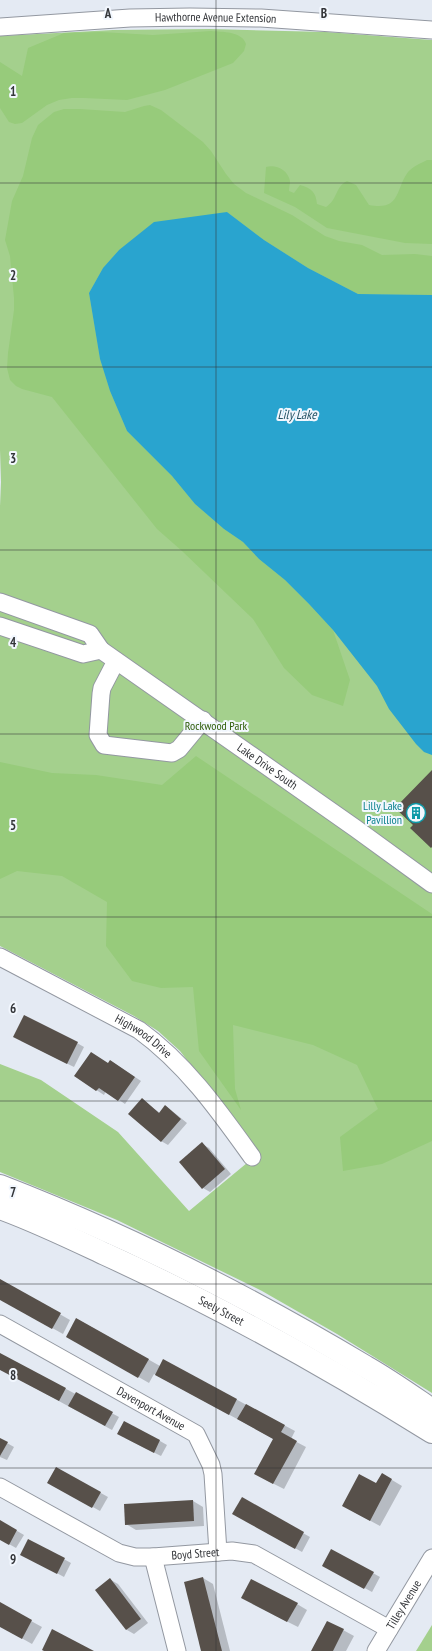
<svg xmlns="http://www.w3.org/2000/svg" width="432" height="1651" font-family="'PT Sans Narrow',sans-serif">
	<style>
		.green { fill: #a4d08d }
		.forest { fill: #97cb7b }
		.water { fill: #29a4cf }
		.shadow { fill: #0003 }
		.building { fill: #57504a }
		.lines { fill: none; stroke-linecap: round; stroke-linejoin: round }
		.minor-casing { stroke: #9398a1; stroke-width: 19 }
		.major-casing { stroke: #9398a1; stroke-width: 24 }
		.minor { stroke: #fff; stroke-width: 17 }
		.major { stroke: #fff; stroke-width: 22 }
		.grid { fill: none; stroke: #333539; stroke-width: 1; stroke-opacity: 0.55 }
		.labels { text-anchor: middle; stroke-width: 4; stroke-linejoin: round; paint-order: stroke }
		.street-label { font-size: 12px; fill: #333539; stroke: #f2f7fe }
		.park-label { font-size: 12px; fill: #2f5d09; stroke: #f2f7fe }
		.culture-label { font-size: 12px; fill: #0d838f; stroke: #f2f7fe; text-anchor: end }
		.water-label { font-size: 13px; font-style: italic; fill: #245466; stroke: #f2f7fe }
		.grid-label { font-size: 13px; text-anchor: middle; font-weight: bold; fill: #333539; stroke: #f2f7fe; stroke-width: 4; stroke-linejoin: round; paint-order: stroke }
	</style>
	<rect width="100%" height="100%" fill="#e4eaf3"/>
	<g class="green">
		<polygon points="210,29 326,32 432,40 432,1393 337,1334 262,1291 117,1220 0,1172 0,1064 41,1080 118,1132 189,1211 259,1153 180,1051 158,1031 134,1016 0,946 0,506 1,482 0,450 0,36 113,30"/>
		<polygon points="432,1625 432,1651 416,1651"/>
	</g>
	<g class="forest">
		<path d="M211 31C222 32 242 31 246 44L244 51 233 63 165 90 127 100 84 98H72L59 100 47 105 22 123 15 124 9 122 0 108V62L22 76 28 48 64 33 101 32 153 35Z"/>
		<polygon points="150,105 161,110 203,142 211,151 226,174 234,184 246,193 292,215 325,236 339,241 362,245 382,255 415,254 432,256 432,295 358,294 308,268 264,240 227,212 119,250 103,268 89,293 100,359 110,391 127,431 172,476 195,504 224,529 243,542 259,559 285,580 309,604 333,630 350,680 343,706 312,695 284,668 253,619 182,551 157,529 52,397 22,389 16,386 10,380 7,368 8,353 14,310 14,298 10,256 5,240 12,201 23,176 32,138 38,125 54,112 64,109 80,109 125,112 144,106"/>
		<path d="M427 160H432V244L405 243 327 228 295 207 264 193 266 167C276 164 288 170 290 181 290 184 289 188 289 191L294 193 300 185C312 188 316 193 317 204L326 207C338 199 335 187 347 181L356 185 369 205C401 211 395 190 408 172 412 167 421 163 427 160Z"/>
		<polygon points="196,756 432,914 432,1141 382,1164 343,1171 340,1137 378,1109 357,1065 313,1045 233,1025 235,1089 241,1110 199,1051 193,987 161,988 132,981 106,946 107,902 62,876 17,871 0,879 0,762 52,773 96,775 162,785"/>
	</g>
	<polygon class="water" points="227,212 264,240 308,268 358,294 432,295 432,755 424,752 416,744 389,709 377,686 333,630 309,604 285,580 259,559 243,542 224,529 195,504 172,476 127,431 110,391 100,359 89,293 103,268 119,250 154,222"/>
	<g class="shadow">
		<polygon points="21,1041 77,1043 84,1047 74,1067"/>
		<polygon points="111,1061 141,1081 125,1104 106,1091 104,1095 75,1076 108,1064"/>
		<polygon points="142,1100 160,1113 166,1106 187,1123 168,1145 161,1141"/>
		<polygon points="202,1144 209,1148 231,1174 210,1192 203,1188"/>
		<polygon points="0,1280 70,1320 63,1334 0,1299"/>
		<polygon points="77,1319 160,1366 163,1360 295,1431 291,1439 306,1447 284,1489 266,1480 274,1439 154,1374 149,1383 67,1336"/>
		<polygon points="0,1354 119,1417 112,1430 0,1369"/>
		<polygon points="125,1438 160,1441 167,1445 161,1456"/>
		<polygon points="0,1439 14,1447 7,1460 0,1457"/>
		<polygon points="56,1468 108,1497 100,1511 48,1482"/>
		<polygon points="382,1474 402,1486 380,1526 354,1512 376,1485"/>
		<polygon points="242,1499 310,1537 302,1552 234,1514"/>
		<polygon points="193,1501 203,1507 204,1526 136,1530 126,1524"/>
		<polygon points="0,1521 24,1535 16,1548 0,1539"/>
		<polygon points="29,1540 71,1563 64,1577 29,1558"/>
		<polygon points="332,1550 380,1577 372,1592 323,1565"/>
		<polygon points="203,1578 213,1584 230,1651 202,1651"/>
		<polygon points="111,1580 118,1584 148,1623 134,1634 127,1630 97,1590"/>
		<polygon points="0,1604 42,1627 32,1644 0,1626"/>
		<polygon points="252,1604 297,1604 307,1610 298,1627"/>
		<polygon points="343,1630 354,1636 346,1651 312,1651"/>
	</g>
	<g class="building">
		<polygon points="432,770 432,847 431,848 410,828 413,825 395,808"/>
		<polygon points="24,1015 78,1042 67,1064 13,1037"/>
		<polygon points="91,1052 108,1063 110,1060 135,1077 118,1101 99,1088 96,1091 74,1076"/>
		<polygon points="142,1098 159,1113 165,1105 181,1119 161,1142 128,1114"/>
		<polygon points="202,1142 225,1169 202,1189 179,1162"/>
		<polygon points="0,1279 61,1313 52,1329 0,1300"/>
		<polygon points="76,1318 149,1359 138,1378 66,1337"/>
		<polygon points="0,1353 66,1388 59,1401 0,1370"/>
		<polygon points="163,1359 237,1399 229,1415 155,1375"/>
		<polygon points="76,1392 113,1412 105,1426 68,1406"/>
		<polygon points="246,1404 285,1425 281,1432 297,1441 273,1484 254,1474 273,1439 237,1419"/>
		<polygon points="124,1421 160,1440 154,1453 117,1434"/>
		<polygon points="0,1438 8,1442 0,1456"/>
		<polygon points="56,1467 101,1492 92,1508 47,1483"/>
		<polygon points="382,1473 392,1479 370,1521 342,1506 359,1474 376,1483"/>
		<polygon points="242,1497 304,1532 295,1549 232,1514"/>
		<polygon points="193,1500 194,1521 125,1525 124,1504"/>
		<polygon points="0,1520 17,1530 9,1545 0,1540"/>
		<polygon points="28,1539 65,1558 57,1574 20,1555"/>
		<polygon points="331,1549 374,1572 364,1589 322,1566"/>
		<polygon points="203,1577 222,1651 201,1651 184,1582"/>
		<polygon points="110,1578 141,1619 126,1630 95,1590"/>
		<polygon points="251,1579 298,1603 287,1622 241,1598"/>
		<polygon points="0,1602 32,1620 22,1639 0,1627"/>
		<polygon points="327,1621 344,1629 333,1651 311,1651"/>
		<polygon points="52,1629 94,1651 44,1651 42,1650"/>
	</g>
	<g class="lines">
		<defs>
			<g id="minor">
				<path id="s1" d="M0 27 130 18 190 17 261 18 432 30"/>
				<polyline points="0,602 90,634 101,650 83,654 0,626"/>
				<path id="s2" d="M101 650 355 828 432 884"/>
				<polyline points="116,661 102,688 101,694 98,735 104,745 172,753 179,749 203,720"/>
				<path id="s3" d="M0 957 139 1030C186 1064 219 1111 252 1157"/>
				<path id="s4" d="M0 1324 196 1434 211 1465 213 1474 218 1552"/>
				<path id="s5" d="M0 1487 119 1553 135 1557H153L232 1551 254 1554 389 1629"/>
				<polyline points="153,1557 177,1651"/>
				<path id="s6" d="M376 1651 432 1558"/>
			</g>
			<g id="major">
				<path d="M0 1186C127 1235 249 1297 366 1367 389 1380 410 1395 432 1410"/>
				<path id="s7" d="M0 1208C36 1221 71 1238 105 1254 219 1306 326 1366 432 1432"/>
			</g>
		</defs>
		<use href="#minor" class="minor-casing"/>
		<use href="#major" class="major-casing"/>
		<use href="#minor" class="minor"/>
		<use href="#major" class="major"/>
	</g>
	<path class="grid" d="M216 0V1651M0 183H432M0 367H432M0 550H432M0 734H432M0 917H432M0 1101H432M0 1284H432M0 1468H432"/>
	<defs>
		<symbol id="building-ring" viewBox="-11 -11 22 22"><circle r="9.5" fill="#f2f7fe" stroke="#0f9aa8" stroke-width="1.5"/><path d="M-4-6H4V6H1V3H-1V6H-4ZM-2.5-4.3h1.7v1.8h-1.7ZM.8-4.3h1.7v1.8H.8ZM-2.5-1h1.7V.8h-1.7ZM.8-1h1.7V.8H.8Z" fill="#0f9aa8"/></symbol>
	</defs>
	<g fill-rule="evenodd">
		<use href="#building-ring" x="405" y="802" width="22" height="22"/>
	</g>
	<g class="labels">
		<g class="street-label">
			<text dy="4" stroke="none"><textPath href="#s1" startOffset="216">Hawthorne Avenue Extension</textPath></text>
			<text dy="4" stroke="none"><textPath href="#s2" startOffset="203">Lake Drive South</textPath></text>
			<text dy="4" stroke="none"><textPath href="#s3" startOffset="164">Highwood Drive</textPath></text>
			<text dy="4" stroke="none"><textPath href="#s7" startOffset="244">Seely Street</textPath></text>
			<text dy="4" stroke="none"><textPath href="#s4" startOffset="173">Davenport Avenue</textPath></text>
			<text dy="4" stroke="none"><textPath href="#s5" startOffset="213">Boyd Street</textPath></text>
			<text dy="4" stroke="none"><textPath href="#s6" startOffset="54">Tilley Avenue</textPath></text>
		</g>
		<g class="park-label">
			<text x="216" y="730">Rockwood Park</text>
		</g>
		<g class="culture-label">
			<text x="402" y="810">Lilly Lake<tspan x="402" dy="14">Pavillion</tspan></text>
		</g>
		<g class="water-label">
			<text x="297" y="419">Lily Lake</text>
		</g>
	</g>
	<g class="grid-label">
		<text x="108" y="18">A</text>
		<text x="324" y="18">B</text>
		<text x="13" y="96">1</text>
		<text x="13" y="280">2</text>
		<text x="13" y="463">3</text>
		<text x="13" y="647">4</text>
		<text x="13" y="830">5</text>
		<text x="13" y="1013">6</text>
		<text x="13" y="1197">7</text>
		<text x="13" y="1380">8</text>
		<text x="13" y="1564">9</text>
	</g>
</svg>
